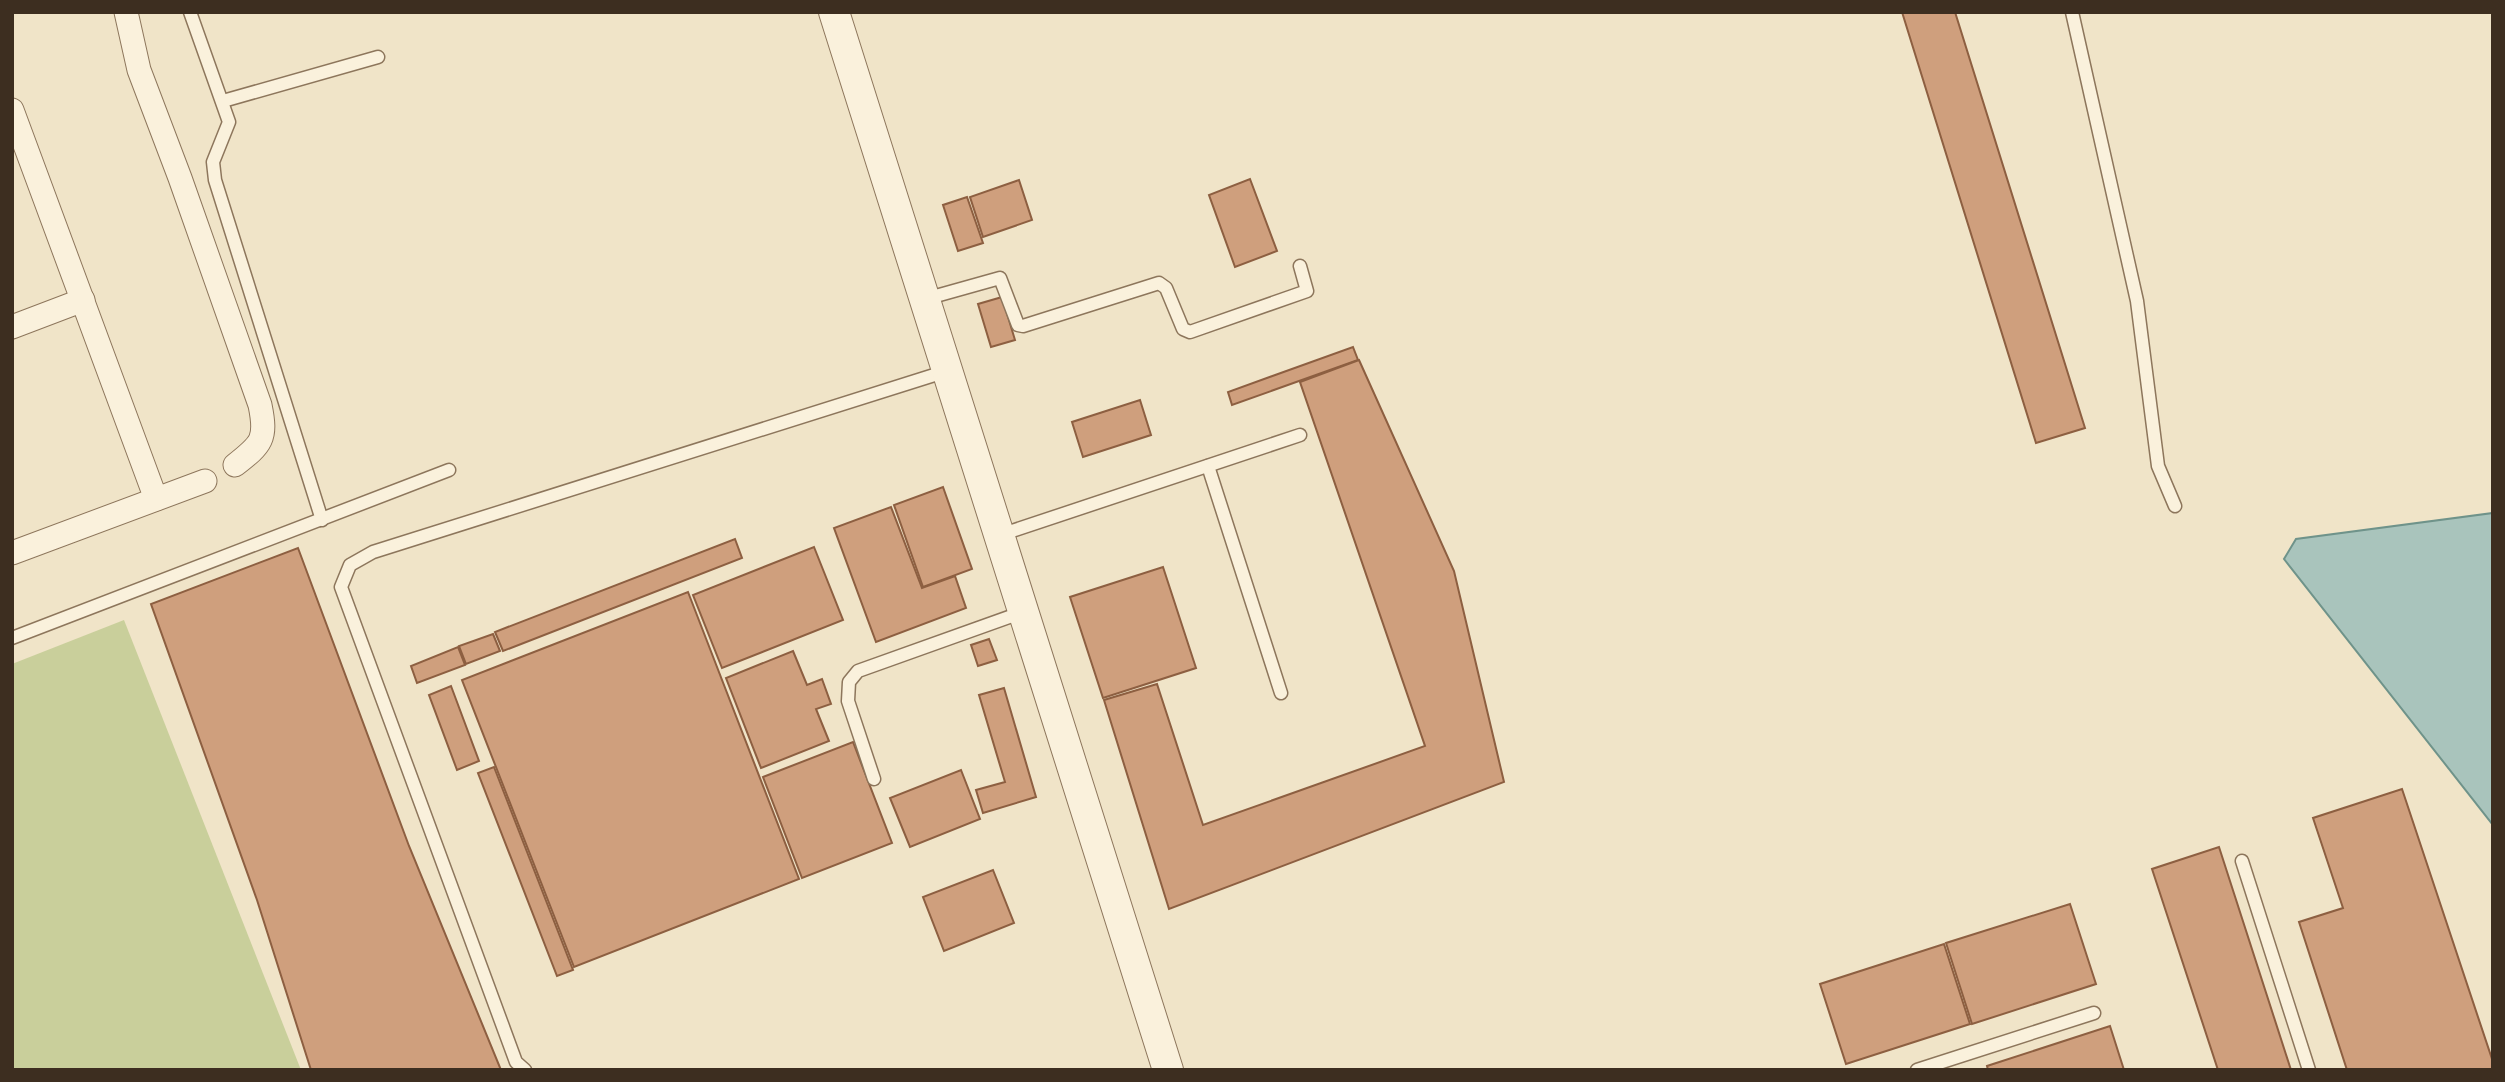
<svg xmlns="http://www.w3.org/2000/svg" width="2505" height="1082" font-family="Bitter,serif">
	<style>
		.green { fill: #c9cf9b }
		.water { fill: #a9c4bc; stroke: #6f938a; stroke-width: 2 }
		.building { fill: #cf9f7d; stroke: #8d5f41; stroke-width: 2 }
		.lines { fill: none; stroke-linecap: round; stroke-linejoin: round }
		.service-casing { stroke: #8d765c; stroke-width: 15 }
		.minor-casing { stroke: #8d765c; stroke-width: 25 }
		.tertiary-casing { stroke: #8d765c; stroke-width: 32 }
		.service { stroke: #faf1dc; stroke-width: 12 }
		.minor { stroke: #faf1dc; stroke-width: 23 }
		.tertiary { stroke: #faf1dc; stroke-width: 30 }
	</style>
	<rect width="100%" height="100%" fill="#f0e4c8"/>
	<polygon class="green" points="124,620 301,1070 12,1070 12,664"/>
	<polygon class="water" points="2493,513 2493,825 2284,559 2296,539"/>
	<g class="building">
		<polygon points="1902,12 1955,12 2085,428 2036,443"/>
		<polygon points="1250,179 1277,251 1235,267 1209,195"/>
		<polygon points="1019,180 1032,220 983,237 970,197"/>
		<polygon points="967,197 983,243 958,251 943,205"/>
		<polygon points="1002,297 1015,340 991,347 978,304"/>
		<polygon points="1353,347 1358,360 1232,405 1228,392"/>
		<polygon points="1359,360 1454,571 1504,782 1169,909 1104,700 1157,684 1203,825 1425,746 1300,382"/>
		<polygon points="1140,400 1151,435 1083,457 1072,422"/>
		<polygon points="943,487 972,569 923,587 894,505"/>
		<polygon points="891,507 922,588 955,576 966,608 876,642 834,528"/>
		<polygon points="735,539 742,558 503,651 495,632"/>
		<polygon points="814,547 843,620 722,668 693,595"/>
		<polygon points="298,548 409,846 501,1070 311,1070 257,900 151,604"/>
		<polygon points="1163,567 1196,668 1103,698 1070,597"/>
		<polygon points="688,592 799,879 574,967 462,680"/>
		<polygon points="493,634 500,651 466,664 459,646"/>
		<polygon points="989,639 997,660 978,666 971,645"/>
		<polygon points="458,647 465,665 417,683 411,666"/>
		<polygon points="793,651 807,685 822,679 831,704 816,709 829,741 761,768 726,678"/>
		<polygon points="451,686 479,761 457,770 429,695"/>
		<polygon points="1004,688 1036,797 983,813 976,790 1005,782 979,695"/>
		<polygon points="853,742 892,843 802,878 763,777"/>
		<polygon points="494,767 573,970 557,976 478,773"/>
		<polygon points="961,770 980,819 910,847 890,798"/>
		<polygon points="2402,789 2493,1062 2493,1070 2347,1070 2299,922 2343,908 2313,818"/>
		<polygon points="2219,847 2291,1070 2218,1070 2152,869"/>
		<polygon points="993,870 1014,923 944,951 923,897"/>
		<polygon points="2070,904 2096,984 1972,1024 1946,943"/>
		<polygon points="1944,944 1970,1024 1846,1064 1820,984"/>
		<polygon points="2110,1026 2124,1070 1988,1070 1987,1066"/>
	</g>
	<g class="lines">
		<defs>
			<g id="service">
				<polyline points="190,12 229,122 213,162 215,180 322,520"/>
				<polyline points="2072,12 2137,301 2158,466 2175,506"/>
				<polyline points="223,101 378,57"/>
				<polyline points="925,299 1000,278 1018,325 1023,326 1159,283 1166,288 1183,329 1190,332 1307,291 1300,266"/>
				<polyline points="1208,466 1281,693"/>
				<polyline points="1000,535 1300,435"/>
				<polyline points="12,638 449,470"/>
				<polyline points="874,779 848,701 849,682 858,671 1023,612"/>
				<polyline points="2242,861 2309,1070"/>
				<polyline points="525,1070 516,1062 341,587 350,565 373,552 947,371"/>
				<polyline points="1917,1070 2094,1013"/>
			</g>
			<g id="minor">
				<path d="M126 12 139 70 180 178 260 405C267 439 262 444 235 465"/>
				<polyline points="12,110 156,499"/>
				<polyline points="12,327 83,300"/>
				<polyline points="12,553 205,481"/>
			</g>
			<polyline id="tertiary" points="834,12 1168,1070"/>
		</defs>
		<use href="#service" class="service-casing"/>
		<use href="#minor" class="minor-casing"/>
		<use href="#tertiary" class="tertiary-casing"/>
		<use href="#service" class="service"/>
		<use href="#minor" class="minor"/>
		<use href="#tertiary" class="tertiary"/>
	</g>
	<rect width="2505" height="1082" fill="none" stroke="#3d2e20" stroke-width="28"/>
</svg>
